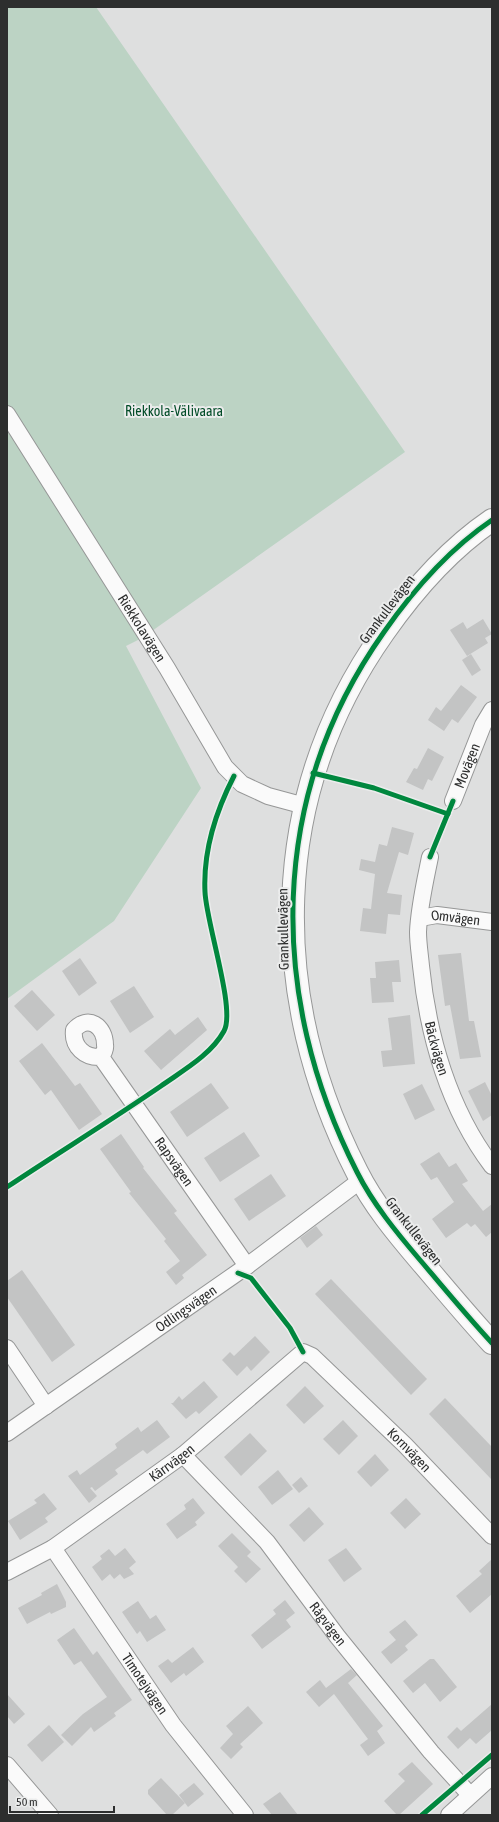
<svg xmlns="http://www.w3.org/2000/svg" width="499" height="1822" font-family="'Asap Condensed',sans-serif">
	<style>
		.green { fill: #bcd3c4 }
		.building { fill: #c3c4c4 }
		.lines { fill: none; stroke-linecap: round; stroke-linejoin: round }
		.street-casing { stroke: #969797; stroke-width: 18 }
		.secondary-casing { stroke: #969797; stroke-width: 24 }
		.street { stroke: #fafafa; stroke-width: 16 }
		.secondary { stroke: #fafafa; stroke-width: 22 }
		.cycleway-casing { stroke: #ebecec; stroke-width: 8 }
		.cycleway { stroke: #00873e; stroke-width: 5 }
		.labels { text-anchor: middle; stroke-width: 4; stroke-linejoin: round; paint-order: stroke }
		.park-label { font-size: 14px; fill: #024c28; stroke: #ebecec }
		.street-label { font-size: 14px; fill: #2d2e2e; stroke: #ebecec }
	</style>
	<rect width="100%" height="100%" fill="#dedfdf"/>
	<polygon class="green" points="7,7 96,7 405,452 142,638 126,646 201,788 114,921 7,999"/>
	<g class="building">
		<polygon points="483,619 492,634 485,638 488,643 467,656 450,630 463,622 467,629"/>
		<polygon points="471,654 481,670 472,676 462,660"/>
		<polygon points="461,685 477,697 458,723 452,719 444,731 428,720 436,707 441,711"/>
		<polygon points="428,748 444,757 432,781 428,779 423,790 406,782 414,768 417,769"/>
		<polygon points="392,827 414,833 408,855 399,852 387,893 402,895 400,915 388,914 386,934 360,931 363,908 371,909 375,874 359,870 361,859 375,862 379,844 387,846"/>
		<polygon points="461,953 469,1021 474,1021 481,1057 460,1059 450,1005 445,1006 438,955"/>
		<polygon points="80,958 97,983 79,996 62,971"/>
		<polygon points="399,960 401,982 392,982 394,1002 372,1003 370,978 376,978 375,962"/>
		<polygon points="134,986 154,1017 130,1033 110,1001"/>
		<polygon points="32,990 55,1015 37,1031 14,1006"/>
		<polygon points="410,1015 415,1064 383,1067 381,1051 392,1050 388,1018"/>
		<polygon points="198,1017 207,1030 161,1070 144,1051 170,1029 175,1035"/>
		<polygon points="42,1043 75,1086 80,1083 102,1114 79,1130 51,1090 45,1095 19,1061"/>
		<polygon points="485,1082 492,1096 492,1115 483,1121 468,1091"/>
		<polygon points="211,1083 229,1108 187,1137 170,1112"/>
		<polygon points="422,1084 435,1110 415,1120 403,1094"/>
		<polygon points="244,1132 260,1156 220,1182 204,1158"/>
		<polygon points="121,1134 144,1167 143,1168 177,1211 174,1213 207,1255 182,1275 184,1278 176,1285 166,1272 180,1261 164,1241 166,1239 129,1193 131,1192 100,1149"/>
		<polygon points="439,1152 449,1167 456,1163 468,1181 462,1184 483,1211 492,1204 492,1232 486,1237 475,1224 471,1227 467,1223 446,1238 432,1219 454,1202 437,1177 431,1180 420,1164"/>
		<polygon points="271,1174 286,1196 249,1221 234,1199"/>
		<polygon points="316,1226 323,1235 307,1248 300,1238"/>
		<polygon points="22,1270 75,1345 52,1362 7,1297 7,1281"/>
		<polygon points="331,1279 427,1379 411,1395 315,1294"/>
		<polygon points="255,1336 270,1352 251,1371 247,1366 237,1376 222,1360 230,1352 234,1356"/>
		<polygon points="204,1381 218,1397 199,1414 196,1411 186,1419 171,1403 173,1403 179,1396 182,1400"/>
		<polygon points="305,1386 324,1406 304,1424 286,1405"/>
		<polygon points="445,1398 492,1447 492,1480 429,1414"/>
		<polygon points="157,1420 170,1437 147,1454 143,1450 115,1470 118,1474 95,1491 92,1487 90,1488 97,1496 89,1503 68,1476 77,1470 80,1475 117,1448 115,1444 138,1427 141,1432"/>
		<polygon points="343,1420 358,1436 339,1455 323,1439"/>
		<polygon points="250,1433 267,1451 241,1476 224,1457"/>
		<polygon points="375,1454 389,1470 371,1487 357,1472"/>
		<polygon points="278,1470 293,1489 272,1505 258,1487"/>
		<polygon points="301,1477 308,1486 299,1493 292,1485"/>
		<polygon points="44,1493 57,1509 45,1518 48,1522 20,1540 8,1521 37,1503 34,1500"/>
		<polygon points="193,1498 205,1513 195,1522 197,1525 177,1539 166,1524 186,1509 184,1505"/>
		<polygon points="406,1498 421,1514 405,1529 390,1513"/>
		<polygon points="309,1507 324,1524 304,1542 289,1525"/>
		<polygon points="232,1533 251,1552 247,1556 261,1569 246,1583 234,1571 238,1567 218,1546"/>
		<polygon points="125,1548 136,1562 129,1568 134,1574 124,1579 120,1574 114,1579 110,1574 102,1581 92,1567 102,1559 100,1556 109,1549 115,1556"/>
		<polygon points="346,1548 362,1569 344,1582 328,1560"/>
		<polygon points="492,1559 492,1594 470,1613 456,1596 482,1574 479,1571"/>
		<polygon points="57,1584 66,1602 66,1607 51,1614 50,1612 27,1624 18,1608 42,1595 41,1593"/>
		<polygon points="285,1600 295,1613 286,1620 291,1627 262,1649 251,1635 276,1614 273,1610"/>
		<polygon points="138,1601 150,1619 156,1615 166,1630 147,1642 140,1631 137,1634 122,1612"/>
		<polygon points="405,1620 418,1635 405,1646 408,1650 391,1664 381,1652 396,1640 389,1632"/>
		<polygon points="74,1628 93,1655 97,1651 132,1700 114,1713 116,1716 94,1732 91,1727 72,1746 61,1735 83,1714 107,1697 81,1661 74,1665 57,1640"/>
		<polygon points="193,1647 204,1662 186,1676 184,1673 171,1683 158,1666 168,1659 172,1663"/>
		<polygon points="430,1659 434,1659 457,1687 440,1702 425,1683 413,1693 403,1681"/>
		<polygon points="351,1669 357,1675 348,1683 383,1726 377,1731 385,1743 368,1756 360,1745 368,1739 334,1694 319,1707 306,1692 320,1680 326,1688"/>
		<polygon points="7,1694 25,1714 14,1724 7,1716"/>
		<polygon points="492,1704 492,1730 476,1744 470,1738 458,1749 447,1737 457,1727 461,1731"/>
		<polygon points="248,1706 263,1723 240,1744 243,1747 231,1759 220,1748 233,1734 226,1726"/>
		<polygon points="49,1725 64,1742 42,1762 27,1745"/>
		<polygon points="412,1762 433,1784 399,1815 397,1815 384,1801 405,1781 398,1774"/>
		<polygon points="161,1778 185,1803 172,1815 167,1815 148,1794 148,1790"/>
		<polygon points="194,1783 204,1794 188,1807 179,1795"/>
		<polygon points="280,1792 298,1815 272,1815 263,1804"/>
	</g>
	<g class="lines">
		<defs>
			<g id="street">
				<path id="s1" d="M7 414 167 668 225 767 242 784 268 796 305 806"/>
				<path id="s2" d="M453 801 483 725 492 710"/>
				<path id="s3" d="M430 857C425 882 419 907 418 932 418 943 420 955 421 966 428 1036 449 1109 492 1166"/>
				<path id="s4" d="M420 918 437 915 492 922"/>
				<path id="s5" d="M101 1057C103 1054 106 1049 105 1045 105 1026 88 1014 74 1030 72 1047 85 1058 101 1057L247 1266"/>
				<polyline points="7,1348 46,1406"/>
				<path id="s6" d="M7 1433 247 1266 361 1180"/>
				<path id="s7" d="M183 1455 267 1542 337 1636 431 1752 470 1795"/>
				<path id="s8" d="M53 1548 173 1725 245 1815"/>
				<path id="s9" d="M7 1572 53 1548 183 1455 303 1352 312 1356 405 1445 492 1536"/>
				<polyline points="7,1765 50,1815"/>
				<polyline points="449,1815 492,1776"/>
			</g>
			<path id="secondary" d="M492 520C448 550 414 589 384 632 268 796 267 996 357 1172 373 1204 397 1233 420 1260 444 1288 467 1316 492 1343"/>
		</defs>
		<use href="#street" class="street-casing"/>
		<use href="#secondary" class="secondary-casing"/>
		<use href="#street" class="street"/>
		<use href="#secondary" class="secondary"/>
		<defs>
			<g id="cycleway">
				<path d="M492 520C448 550 414 589 384 632 268 796 267 996 357 1172 373 1204 397 1233 420 1260 444 1288 467 1316 492 1343"/>
				<polyline points="313,773 374,788 448,814"/>
				<polyline points="430,857 453,801"/>
				<path d="M7 1187C58 1153 110 1121 161 1086 182 1071 211 1055 224 1031 236 1010 206 922 205 892 203 852 216 811 234 776"/>
				<polyline points="238,1273 251,1278 290,1328 303,1352"/>
				<polyline points="422,1815 492,1755"/>
			</g>
		</defs>
		<use href="#cycleway" class="cycleway-casing"/>
		<use href="#cycleway" class="cycleway"/>
	</g>
	<g class="labels">
		<g class="park-label">
			<text x="174" y="416">Riekkola-Välivaara</text>
		</g>
		<g class="street-label">
			<text transform="translate(387 609) rotate(-53)" y="5">Grankullevägen</text>
			<text dy="5" stroke="none"><textPath href="#s1" startOffset="253">Riekkolavägen</textPath></text>
			<text dy="5" stroke="none"><textPath href="#s2" startOffset="38">Movägen</textPath></text>
			<text dy="5" stroke="none"><textPath href="#s4" startOffset="36">Omvägen</textPath></text>
			<text transform="translate(283 929) rotate(-91)" y="5">Grankullevägen</text>
			<text dy="5" stroke="none"><textPath href="#s3" startOffset="194">Bäckvägen</textPath></text>
			<text dy="5" stroke="none"><textPath href="#s5" startOffset="232">Rapsvägen</textPath></text>
			<text transform="translate(414 1231) rotate(52)" y="5">Grankullevägen</text>
			<text dy="5" stroke="none"><textPath href="#s6" startOffset="218">Odlingsvägen</textPath></text>
			<text dy="5" stroke="none"><textPath href="#s9" startOffset="515">Kornvägen</textPath></text>
			<text dy="5" stroke="none"><textPath href="#s9" startOffset="198">Kärrvägen</textPath></text>
			<text dy="5" stroke="none"><textPath href="#s7" startOffset="223">Rågvägen</textPath></text>
			<text dy="5" stroke="none"><textPath href="#s8" startOffset="164">Timotejvägen</textPath></text>
		</g>
	</g>
	<rect width="499" height="1822" fill="none" stroke="#2d2e2e" stroke-width="16"/>
	<path d="M10 1806v6h104v-6" fill="none" stroke="#2d2e2e" stroke-width="2"/>
	<text x="16" y="1806" font-size="12" fill="#2d2e2e" stroke="#ebecec" stroke-width="3" paint-order="stroke">50 m</text>
</svg>
